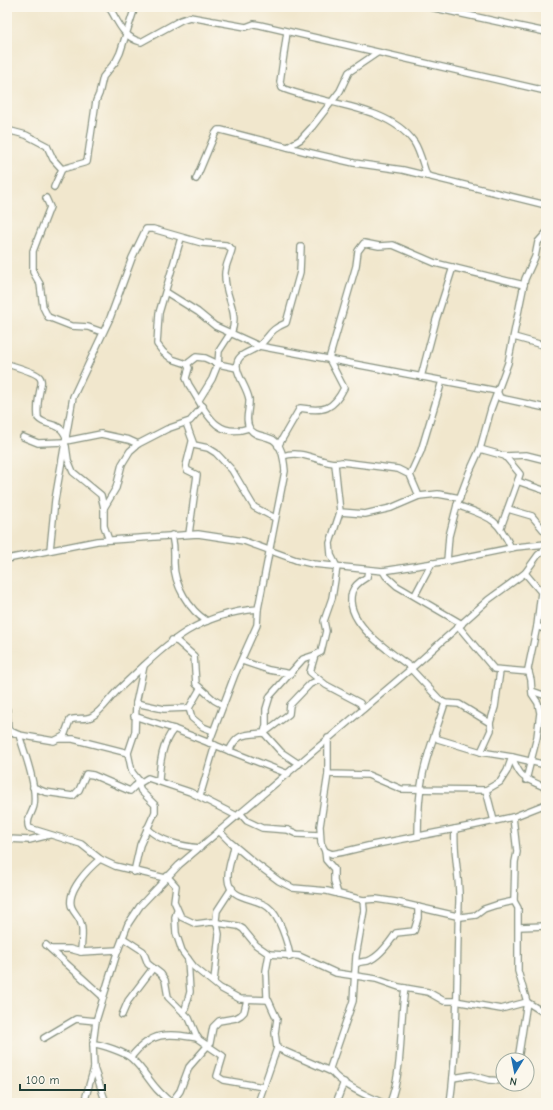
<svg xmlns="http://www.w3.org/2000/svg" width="553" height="1110" font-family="'Comic Neue',sans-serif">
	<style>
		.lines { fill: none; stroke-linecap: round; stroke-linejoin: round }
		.minor-casing { stroke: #889280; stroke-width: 8 }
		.minor { stroke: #fff; stroke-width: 5.5 }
	</style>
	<rect width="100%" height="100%" fill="#fbf7ec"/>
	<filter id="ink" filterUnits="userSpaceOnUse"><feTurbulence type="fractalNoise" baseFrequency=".025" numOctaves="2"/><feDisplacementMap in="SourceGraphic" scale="8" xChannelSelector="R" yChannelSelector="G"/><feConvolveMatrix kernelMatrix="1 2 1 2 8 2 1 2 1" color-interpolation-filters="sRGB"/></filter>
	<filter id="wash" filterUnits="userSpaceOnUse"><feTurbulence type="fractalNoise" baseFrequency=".012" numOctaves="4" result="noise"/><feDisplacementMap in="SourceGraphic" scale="16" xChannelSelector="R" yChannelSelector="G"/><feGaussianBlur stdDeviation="0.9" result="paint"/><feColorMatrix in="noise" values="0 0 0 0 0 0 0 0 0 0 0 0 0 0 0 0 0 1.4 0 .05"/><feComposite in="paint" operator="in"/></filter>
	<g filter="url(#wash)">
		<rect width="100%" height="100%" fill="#f1e7cd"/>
	</g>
	<g filter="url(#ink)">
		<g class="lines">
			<defs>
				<g id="minor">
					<path d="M109 7C118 21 122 37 141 42L181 20 190 17 246 27 254 24 260 25 546 91"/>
					<polyline points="430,7 546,32"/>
					<path d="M287 32 280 82 282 88C322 105 387 104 414 142 420 151 423 165 427 176"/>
					<polyline points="7,130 26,135 47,146 53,159 62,169"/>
					<polyline points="288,147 301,139 312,127 340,91 349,72 377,53"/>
					<polyline points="196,179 215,134 218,130 221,130 311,153 354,163 403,170 546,205"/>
					<polyline points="54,187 62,169 87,162 96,101 99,94 103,77 116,61 120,53 135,7"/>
					<polyline points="46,198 50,207 33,251 33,272 40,284 43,307 48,317 71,326 88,327 102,332"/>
					<path d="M181 238 159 313 157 344 163 352 172 359 187 364 189 368 186 378 189 385C205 409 214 440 249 428"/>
					<polyline points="166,292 198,312 215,326 259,346 497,391 500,398 546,408"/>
					<polyline points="514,337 546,346"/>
					<path d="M7 364C61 380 34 376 38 418 47 428 59 420 66 437"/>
					<polyline points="187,364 196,357 205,358 218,364 237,368"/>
					<polyline points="421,377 436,320 453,267"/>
					<polyline points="199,400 212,379 218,364 219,351 230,334"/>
					<polyline points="186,423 194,445 208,448 216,453 232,470 254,507 275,518"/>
					<polyline points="23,437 38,443 65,442"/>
					<polyline points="66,441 101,434 129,440 138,444"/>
					<polyline points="66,446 68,460 73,472 101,495 104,508 104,526 109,540"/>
					<path d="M278 446 300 408C324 412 333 410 344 388L329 359 356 266 358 251 364 243 379 246 393 245 435 263 524 285"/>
					<polyline points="480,449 505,456 526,455 546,460"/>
					<path d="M283 456C305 448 324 467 342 462L398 469 410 475 419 496"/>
					<polyline points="505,456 520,474 518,480 520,482 546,491"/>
					<polyline points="335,464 340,512 330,543 331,555 337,567 332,598 324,621 326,631 321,652 315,655 310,672 326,685 360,703 363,709"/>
					<polyline points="410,475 421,451 442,381"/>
					<path d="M457 505C488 517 497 516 511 548"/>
					<polyline points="104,508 116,488 122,464 130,451 138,444 167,429 190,421 203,406"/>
					<polyline points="508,509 532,516 546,533"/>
					<polyline points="340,512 365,514 391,508 419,496 438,494 460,498"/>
					<polyline points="501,527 518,480"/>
					<polyline points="189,534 197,475 187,470 186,466 192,442"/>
					<path d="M172 535C175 548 174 551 174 563 174 585 189 610 207 621"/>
					<path d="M50 550 55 500 73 397 110 318 132 258 146 229H153L202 243 226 245 232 249C230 258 224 267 225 276 225 298 240 312 231 334"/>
					<polyline points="7,559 97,541 198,534 244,541 296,560 313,564 383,571 447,561 516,547 546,544"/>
					<polyline points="447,561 449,536 457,505 469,473 480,449 491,409 508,363 525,279 535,257 538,242 546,233"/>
					<path d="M368 570 367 577C362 580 354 585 352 592 343 623 392 653 412 668"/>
					<polyline points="383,571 386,576 397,586 462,624"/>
					<polyline points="525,573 541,592 537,626 528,669 531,680 532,694 538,703 540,713 537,737 526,780"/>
					<polyline points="415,595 432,563"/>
					<polyline points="537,626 546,630"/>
					<polyline points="459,627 494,669 529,672"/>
					<polyline points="172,640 178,642 194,656 196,684 214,700 223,705"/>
					<polyline points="242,661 269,670 291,674"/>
					<path d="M411 669 440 700 445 703 459 704 490 723 491 730 481 752 512 757C522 782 525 777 546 788"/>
					<polyline points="200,689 189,708 192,718 203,727 213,731"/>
					<polyline points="532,691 546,696"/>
					<polyline points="136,703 164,709 189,708"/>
					<path d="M7 710 8 730 19 735C25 754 37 786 34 805 33 813 25 820 29 828L81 844 100 859 115 866 165 878"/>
					<polyline points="134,716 174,729 288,774"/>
					<polyline points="490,723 495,707 500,671"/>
					<path d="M19 735 54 741 64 736 70 720C77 717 84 720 91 717 102 712 110 697 119 689 164 647 193 614 258 609L285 471C284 460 282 441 269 438 262 435 255 436 250 429 244 420 250 408 249 399 247 388 239 379 237 368 235 353 251 353 259 346 271 335 269 330 286 323L300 272 301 247"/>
					<polyline points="435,735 438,739 481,752"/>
					<polyline points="328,738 328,774 368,775 401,789 486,790 500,782 507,771 512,757 546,765"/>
					<polyline points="60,739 73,739 128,753 135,732 136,703 144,666"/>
					<polyline points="209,743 235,674 257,625 258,609"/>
					<path d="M229 751C238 732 245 735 264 733L266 725V709L270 696 303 659 315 655"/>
					<polyline points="128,753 132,772 140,782"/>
					<polyline points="299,764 281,752 264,733 289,714 290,705 310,684 319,680"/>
					<polyline points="328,774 320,826 321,843 325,851 326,860 334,869 334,881 338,894"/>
					<path d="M159 780C160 762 162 743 174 729"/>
					<polyline points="33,787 45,792 73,796 79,790 86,774 93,775 130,791 135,786 148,778 190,792 237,816"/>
					<polyline points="486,790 494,821"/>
					<polyline points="200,796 215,745"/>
					<polyline points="240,813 247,821 262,828 288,830 297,834 320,835"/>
					<polyline points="513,817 517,852 515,862 514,901 518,908 518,971 527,1002 546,1014"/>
					<path d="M147 828C161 842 181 846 200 848"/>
					<polyline points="219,831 230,842 255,863 279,881 293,888 327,891 363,900 376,899 396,902 461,917 476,915 484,909 496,905 514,901"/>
					<path d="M418 836C418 816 419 794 423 774 428 750 438 726 445 703"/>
					<polyline points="7,839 29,840 49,835"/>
					<path d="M234 846C233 856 227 868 228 879 229 900 255 897 268 907 279 915 288 943 290 957"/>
					<polyline points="325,851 332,854 343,852 372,845 476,825 513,817 546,804"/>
					<polyline points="134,872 140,845 155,812 155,805 141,791 138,783"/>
					<polyline points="167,876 176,886 174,901 181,917 196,924 211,922 238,926 243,929 256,945 269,954 266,971 267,997 277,1019 275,1033 277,1048 258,1103"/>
					<path d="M363 900 364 910 356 956 353 1001 330 1068C334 1082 370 1097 383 1103"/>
					<polyline points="177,911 175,917 176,933 182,951 194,967 220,988 240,999 268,1000"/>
					<polyline points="519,927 546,926"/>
					<polyline points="123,938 143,951 148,964 161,974 165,980 168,997 189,1018 198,1039 223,1056 217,1076 223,1080 263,1087"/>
					<polyline points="46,945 102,996"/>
					<polyline points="51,949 70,949 81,952 118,950"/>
					<path d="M81 952C81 942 84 933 81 924 80 918 74 913 72 908 65 892 89 868 100 859"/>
					<polyline points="269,954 299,956 336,973 376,979 399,987 428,992 444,1001 455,1001 501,1009 527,1002 518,1060"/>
					<path d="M356 964C360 961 363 962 368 961 379 957 390 942 396 933L414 931 418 918V907"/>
					<polyline points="214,981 219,934 216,920 217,911 232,888"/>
					<polyline points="184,1013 190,992 188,959"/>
					<polyline points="122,1015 128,1001 153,968"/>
					<polyline points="44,1038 76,1019 96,1021"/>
					<path d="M93 1044C101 1044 126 1053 131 1058 147 1072 152 1089 171 1102"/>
					<polyline points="277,1048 332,1072"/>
					<path d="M131 1057C152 1031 166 1033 198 1038"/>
					<polyline points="453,1078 471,1075 489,1080 503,1081"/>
					<polyline points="84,1103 94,1068"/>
					<polyline points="106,1103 94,1068 93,1044 96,1021 117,953 128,924 140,906 179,865 412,668 488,600 525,573 538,555 546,549"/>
					<polyline points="171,1103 180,1091 189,1067 210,1043 213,1027 219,1021 236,1018 241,1015 244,1012 247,1000"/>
					<polyline points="336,1103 344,1082"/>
					<path d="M390 1103C404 1066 399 1026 405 988"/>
					<path d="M450 1103C459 1037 456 968 459 902 460 877 453 853 455 829"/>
				</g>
			</defs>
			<use href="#minor" class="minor-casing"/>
			<use href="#minor" class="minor"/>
		</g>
	</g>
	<rect width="553" height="1110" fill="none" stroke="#fbf7ec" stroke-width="24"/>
	<g transform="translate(515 1072) rotate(190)"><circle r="19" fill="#fbf7ec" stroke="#a3ada2"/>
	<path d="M0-3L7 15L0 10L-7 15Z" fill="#1f6fb2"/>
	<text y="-6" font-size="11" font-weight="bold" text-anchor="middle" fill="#1f3d34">N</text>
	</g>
	<path d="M20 1084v6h85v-6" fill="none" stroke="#1f3d34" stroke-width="2"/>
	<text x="26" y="1084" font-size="12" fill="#1f3d34" stroke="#fbf7ec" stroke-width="3" paint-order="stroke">100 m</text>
</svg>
